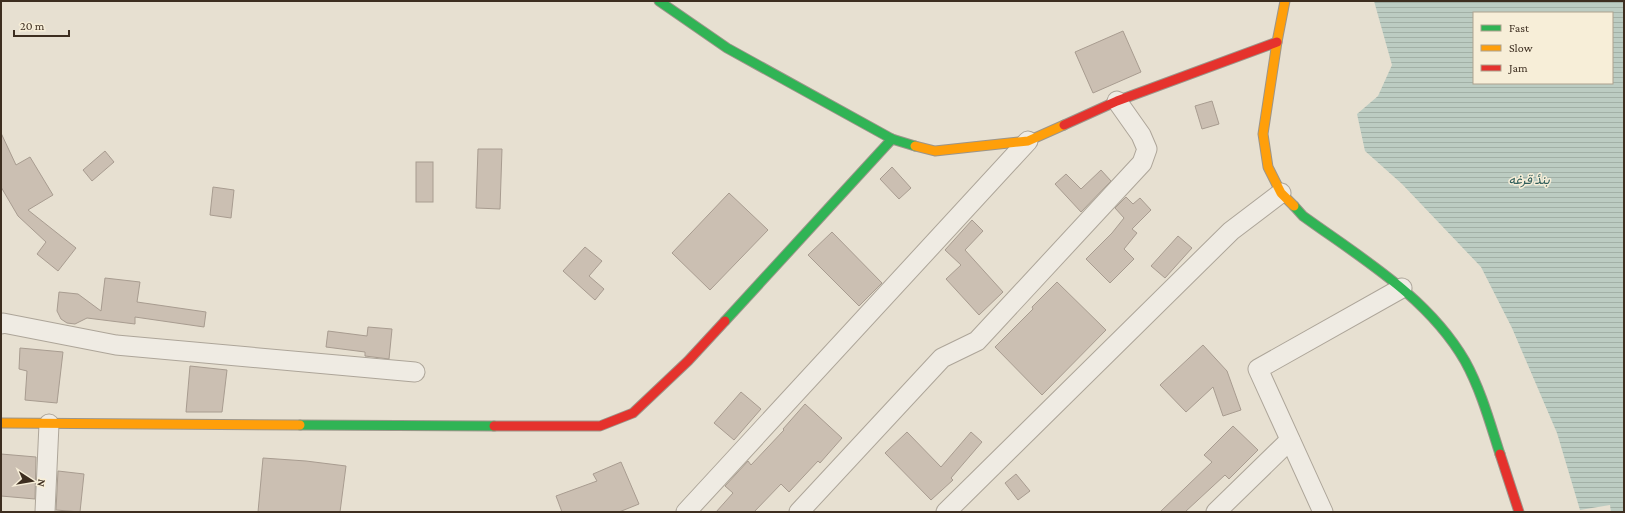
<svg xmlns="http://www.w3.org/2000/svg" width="1625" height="513" font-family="'Crimson Pro',Vazirmatn,serif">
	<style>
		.water { fill: url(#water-rules); fill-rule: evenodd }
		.building { fill: #cbbfb2; stroke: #a89c90 }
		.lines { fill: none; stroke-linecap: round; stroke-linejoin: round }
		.street-casing { stroke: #ada599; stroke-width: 21 }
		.fast-casing { stroke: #9c958a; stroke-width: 11 }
		.slow-casing { stroke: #9c958a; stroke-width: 11 }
		.jam-casing { stroke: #9c958a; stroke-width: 11 }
		.street { stroke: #efebe3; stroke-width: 19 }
		.fast { stroke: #30b455; stroke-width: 9 }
		.slow { stroke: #ff9f0a; stroke-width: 9 }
		.jam { stroke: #e5322d; stroke-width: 9 }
		.labels { text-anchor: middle; stroke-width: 3; stroke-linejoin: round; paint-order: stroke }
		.water-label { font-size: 13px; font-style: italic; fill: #2f5d5a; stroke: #f7eed8 }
	</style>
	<defs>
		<pattern id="water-rules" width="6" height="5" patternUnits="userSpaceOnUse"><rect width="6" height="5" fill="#bcccc2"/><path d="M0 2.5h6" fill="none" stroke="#a2b0a6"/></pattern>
	</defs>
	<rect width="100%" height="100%" fill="#e7e0d1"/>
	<path class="water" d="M1374 1H1624V512H1611L1610 505 1580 510 1557 433 1512 328 1481 267 1402 184 1365 151 1357 114 1378 96 1392 65ZM1474 13H1612V83H1474Z"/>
	<g class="building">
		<polygon points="1123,31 1141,72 1093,93 1075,52"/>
		<polygon points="1212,101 1219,124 1202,129 1195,106"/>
		<polygon points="1,133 16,165 30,157 53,195 28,210 76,248 58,271 37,254 46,242 18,216 1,187"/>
		<polygon points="478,149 502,149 500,209 476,208"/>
		<polygon points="105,151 114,162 92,181 83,170"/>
		<rect x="416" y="162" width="17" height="40"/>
		<polygon points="892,167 911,188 899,199 880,179"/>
		<polygon points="1101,170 1111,181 1081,212 1055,184 1066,174 1081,189"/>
		<polygon points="213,187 234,190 231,218 210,215"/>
		<polygon points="729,193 768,230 710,290 672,253"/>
		<polygon points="1126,197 1133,204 1140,198 1151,210 1132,229 1137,233 1124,249 1134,259 1110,283 1086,259 1112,233 1124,218 1115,208"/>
		<polygon points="972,220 983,231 965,250 1003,292 979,315 946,279 961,265 945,250"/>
		<polygon points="832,232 882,283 859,306 808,255"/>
		<polygon points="1178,236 1192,248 1165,278 1151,266"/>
		<polygon points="585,247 602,261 589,276 604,289 595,300 563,271"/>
		<polygon points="105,278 140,282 137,302 206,312 204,327 135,317 135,324 87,318 75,324 67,323 61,319 57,311 59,292 78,294 101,311"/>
		<polygon points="1057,282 1106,330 1042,395 995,347 1033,309 1032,307"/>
		<polygon points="368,327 392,329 389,359 365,356 365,352 326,347 328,331 367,336"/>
		<polygon points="1203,345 1227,371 1241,410 1223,416 1213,387 1186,412 1160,385"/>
		<polygon points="20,348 63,352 57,403 25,400 27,371 19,369"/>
		<polygon points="190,366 227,370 222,412 186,412"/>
		<polygon points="741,392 761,409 734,440 714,423"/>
		<polygon points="805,404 842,438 820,463 818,461 789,492 781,484 754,512 716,512 733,493 725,486 748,461 751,465 784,430 783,429"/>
		<polygon points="1233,426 1258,450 1229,479 1225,475 1185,512 1160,512 1212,462 1204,455"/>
		<polygon points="907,432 941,467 971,432 982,442 951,478 953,480 931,500 885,453"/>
		<polygon points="1,454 36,457 35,499 1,496"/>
		<polygon points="263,458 306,461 346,466 340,512 258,512"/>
		<polygon points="621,462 639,504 619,512 562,512 556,496 597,481 593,474"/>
		<polygon points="58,471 84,474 80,512 56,510"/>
		<polygon points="1016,474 1030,491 1018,500 1005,483"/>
	</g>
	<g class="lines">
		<defs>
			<g id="street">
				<polyline points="1,324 3,323 116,345 415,372"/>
				<polyline points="45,512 49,424"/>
				<polyline points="686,512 1028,141"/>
				<polyline points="799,512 942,358 977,341 1142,163 1147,149 1141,135 1117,101"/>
				<polyline points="946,512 1231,231 1281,193"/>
				<polyline points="1216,512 1290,440"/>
				<polyline points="1323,512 1258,369 1402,288"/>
			</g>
			<g id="fast">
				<polyline points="659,1 727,48 892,139 915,146"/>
				<path d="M1294 206 1303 216C1361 258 1428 297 1465 361 1481 390 1490 423 1500 454"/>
				<polyline points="725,321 892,139"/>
				<polyline points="300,425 494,426"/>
			</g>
			<g id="slow">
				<polyline points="1285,1 1277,42 1263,134 1268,167 1281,193 1294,206"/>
				<polyline points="915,146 935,151 1028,141 1064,125"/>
				<polyline points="1,423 300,425"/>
			</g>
			<g id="jam">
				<polyline points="1064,125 1117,101 1277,42"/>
				<polyline points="494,426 600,426 633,413 688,361 725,321"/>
				<polyline points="1500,454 1519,512"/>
			</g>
		</defs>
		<use href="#street" class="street-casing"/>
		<use href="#fast" class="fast-casing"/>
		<use href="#slow" class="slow-casing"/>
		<use href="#jam" class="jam-casing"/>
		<use href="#street" class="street"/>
		<use href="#fast" class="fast"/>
		<use href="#slow" class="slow"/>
		<use href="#jam" class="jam"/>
	</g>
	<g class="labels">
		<g class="water-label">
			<text x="1529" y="184">بندٔ قرغه</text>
		</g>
	</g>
	<rect width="1625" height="513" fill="none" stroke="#3d2e20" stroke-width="4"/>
	<rect x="1473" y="12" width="140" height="72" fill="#f7eed8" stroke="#ada18e"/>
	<rect x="1481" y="25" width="20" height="6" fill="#30b455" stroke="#ada18e"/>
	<text x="1509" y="32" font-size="12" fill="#3d2e20">Fast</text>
	<rect x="1481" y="45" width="20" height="6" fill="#ff9f0a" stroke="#ada18e"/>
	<text x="1509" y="52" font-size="12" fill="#3d2e20">Slow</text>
	<rect x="1481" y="65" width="20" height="6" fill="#e5322d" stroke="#ada18e"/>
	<text x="1509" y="72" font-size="12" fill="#3d2e20">Jam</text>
	<g transform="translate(32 481) rotate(102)" stroke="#f7eed8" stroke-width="3" paint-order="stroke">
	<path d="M0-3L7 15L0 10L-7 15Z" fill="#3d2e20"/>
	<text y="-6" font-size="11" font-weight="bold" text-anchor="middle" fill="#3d2e20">N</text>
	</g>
	<path d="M14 30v6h55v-6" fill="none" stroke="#3d2e20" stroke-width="2"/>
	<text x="20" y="30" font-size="12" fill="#3d2e20" stroke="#f7eed8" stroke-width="3" paint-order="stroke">20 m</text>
</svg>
